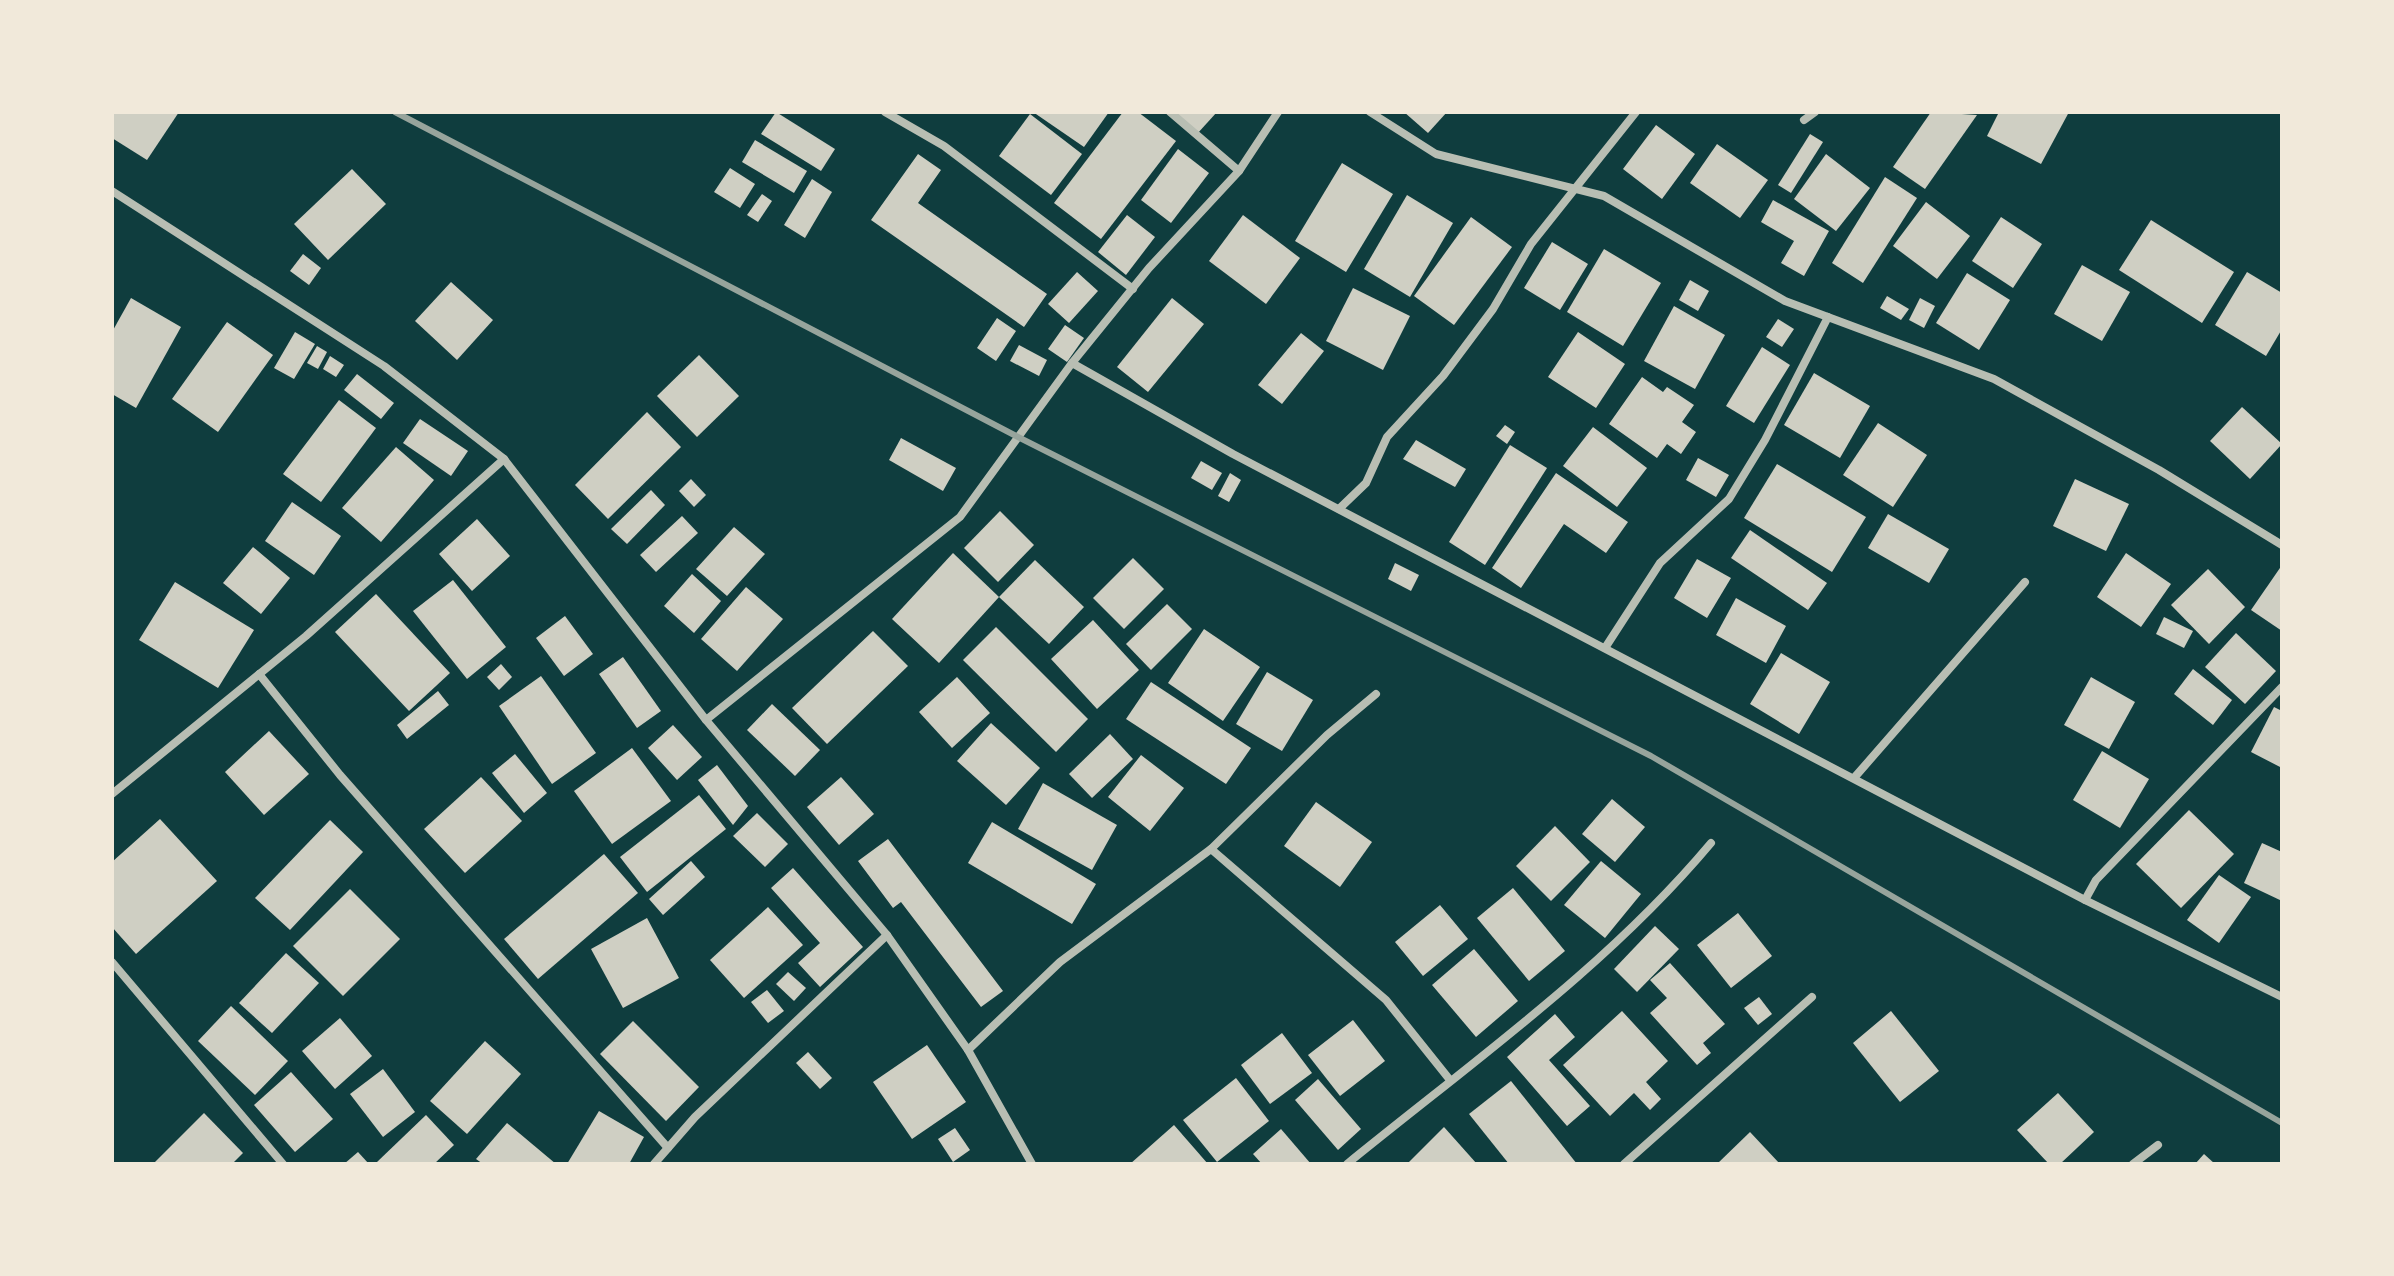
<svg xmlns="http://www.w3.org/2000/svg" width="2394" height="1276" font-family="Barlow,sans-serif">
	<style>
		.building { fill: #cfcfc3 }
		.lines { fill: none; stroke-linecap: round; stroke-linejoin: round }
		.minor { stroke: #b8beb3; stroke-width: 8 }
		.rail { stroke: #97a49c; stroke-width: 6 }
	</style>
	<rect width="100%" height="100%" fill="#0f3d3e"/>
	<g class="building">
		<polygon points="112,112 179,112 147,160 112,138"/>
		<polygon points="776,112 835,149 821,171 761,134"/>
		<polygon points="1033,112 1109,112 1084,147"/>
		<polygon points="1123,112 1138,112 1176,141 1101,239 1054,203"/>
		<polygon points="1172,112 1217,112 1197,134"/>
		<polygon points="1404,112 1447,112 1428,133"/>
		<polygon points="1931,112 1977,115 1925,189 1893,167"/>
		<polygon points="1999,112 2069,112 2041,164 1987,136"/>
		<polygon points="1030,114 1082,154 1051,195 999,156"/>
		<polygon points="1656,125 1695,154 1662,199 1623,169"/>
		<polygon points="1810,134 1823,142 1791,193 1778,185"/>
		<polygon points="755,140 807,171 794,193 742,162"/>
		<polygon points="1717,144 1768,180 1740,218 1690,183"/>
		<polygon points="1178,149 1209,173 1171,223 1141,200"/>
		<polygon points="918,154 941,170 918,203 1047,294 1024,327 871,220"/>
		<polygon points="1826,154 1870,188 1836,231 1794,199"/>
		<polygon points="1342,163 1393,194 1346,272 1295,241"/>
		<polygon points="730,168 755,184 740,208 714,192"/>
		<polygon points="352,169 386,204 328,260 294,224"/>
		<polygon points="1885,177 1917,198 1863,283 1832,263"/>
		<polygon points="812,179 832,192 805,238 784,225"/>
		<polygon points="762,194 772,201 758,222 747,215"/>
		<polygon points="1407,195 1453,223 1410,297 1364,269"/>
		<polygon points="1773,200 1829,231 1804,276 1781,263 1794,241 1761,222"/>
		<polygon points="1926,202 1970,236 1937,279 1893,246"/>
		<polygon points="1127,215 1155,237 1126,275 1098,252"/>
		<polygon points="1243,215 1300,258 1266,304 1209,261"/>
		<polygon points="1471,217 1512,247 1454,325 1414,296"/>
		<polygon points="2001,217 2042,244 2013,288 1972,261"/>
		<polygon points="2151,220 2234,272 2202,323 2119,270"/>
		<polygon points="1552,242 1588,264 1560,310 1524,288"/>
		<polygon points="1604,249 1661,283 1623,346 1567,312"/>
		<polygon points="303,254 321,268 309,285 290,271"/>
		<polygon points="2082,265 2130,292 2102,341 2054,314"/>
		<polygon points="1077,272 1098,291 1069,323 1048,304"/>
		<polygon points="2247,272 2282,293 2282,329 2266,356 2215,325"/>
		<polygon points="1967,273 2010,300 1979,350 1936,323"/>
		<polygon points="1690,280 1709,291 1698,311 1679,300"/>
		<polygon points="451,282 493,320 457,360 415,321"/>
		<polygon points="1353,288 1410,316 1383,370 1326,341"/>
		<polygon points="1887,296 1909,309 1901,320 1880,308"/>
		<polygon points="131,298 181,327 136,408 112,394 112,332"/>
		<polygon points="1172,298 1204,324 1148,392 1117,367"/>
		<polygon points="1920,298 1935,306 1924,328 1909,320"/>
		<polygon points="1674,306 1725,335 1695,389 1644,361"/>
		<polygon points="997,318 1016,331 996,361 977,348"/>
		<polygon points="1778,319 1794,329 1782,347 1766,337"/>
		<polygon points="227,322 273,355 218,432 172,399"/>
		<polygon points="1065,325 1084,338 1067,362 1048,349"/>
		<polygon points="295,332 315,344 294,379 274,368"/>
		<polygon points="1578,332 1625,364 1596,408 1548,377"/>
		<polygon points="1301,333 1324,351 1282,404 1258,385"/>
		<polygon points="1019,345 1047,360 1039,376 1010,361"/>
		<polygon points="317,346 327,352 318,369 307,363"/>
		<polygon points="1762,347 1790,365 1754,423 1726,406"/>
		<polygon points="699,355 739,396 697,437 657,396"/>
		<polygon points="330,356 344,365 336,377 323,369"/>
		<polygon points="1814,373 1870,406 1840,458 1784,425"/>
		<polygon points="357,374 394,403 381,419 344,390"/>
		<polygon points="1642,377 1663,392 1667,387 1694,405 1682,422 1696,432 1681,454 1667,444 1657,458 1609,424"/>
		<polygon points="339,400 376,428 321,502 283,474"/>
		<polygon points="2242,407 2282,444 2250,479 2210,441"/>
		<polygon points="647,412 681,447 608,519 575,485"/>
		<polygon points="420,419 468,451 451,476 403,443"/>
		<polygon points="1878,423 1927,455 1893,507 1843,475"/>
		<polygon points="1505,425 1515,432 1507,444 1496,436"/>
		<polygon points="1593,427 1647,468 1617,507 1563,466"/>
		<polygon points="901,438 956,468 943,491 889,460"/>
		<polygon points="1416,440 1466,469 1455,487 1403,459"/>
		<polygon points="1510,445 1547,468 1485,565 1449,542"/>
		<polygon points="396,447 434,480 381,542 342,508"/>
		<polygon points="1698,458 1729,475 1716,497 1686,480"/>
		<polygon points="1201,461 1222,473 1212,490 1191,478"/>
		<polygon points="1777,464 1866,517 1832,572 1744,518"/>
		<polygon points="1230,473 1241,480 1229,502 1218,496"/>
		<polygon points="1556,473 1628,522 1606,553 1564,524 1521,588 1492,568"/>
		<polygon points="691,479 706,495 694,507 679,491"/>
		<polygon points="2075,479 2129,504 2106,551 2053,526"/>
		<polygon points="651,490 665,505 627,544 611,529"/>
		<polygon points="292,502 341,536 314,575 265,541"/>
		<polygon points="1000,511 1034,545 998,582 964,548"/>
		<polygon points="1888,514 1949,549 1929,583 1868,548"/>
		<polygon points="682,516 698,533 656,572 640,555"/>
		<polygon points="477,519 510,556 472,591 439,554"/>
		<polygon points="734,527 765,554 727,596 696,569"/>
		<polygon points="1750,530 1827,583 1808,610 1731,558"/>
		<polygon points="253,547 290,578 261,614 223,583"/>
		<polygon points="953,553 999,597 939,663 892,619"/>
		<polygon points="2126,553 2171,584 2141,627 2097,597"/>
		<polygon points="1133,558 1164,589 1124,629 1093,598"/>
		<polygon points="1697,559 1731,578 1707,618 1674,598"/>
		<polygon points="1035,560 1084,607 1049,644 999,597"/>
		<polygon points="1395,563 1419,575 1411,591 1388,579"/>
		<polygon points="2282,565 2282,631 2251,610"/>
		<polygon points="2208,569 2245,607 2209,644 2171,605"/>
		<polygon points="692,574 721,601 694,633 664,606"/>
		<polygon points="453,580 506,647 467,679 413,611"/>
		<polygon points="175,582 254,630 218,688 139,640"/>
		<polygon points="746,587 783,619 737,671 701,639"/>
		<polygon points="376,594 450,673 409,711 335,632"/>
		<polygon points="1736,598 1786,626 1766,663 1716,635"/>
		<polygon points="1167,604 1192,629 1151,670 1126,644"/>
		<polygon points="565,616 593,654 564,676 536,638"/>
		<polygon points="2164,617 2193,631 2184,648 2156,634"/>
		<polygon points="1093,620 1139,670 1097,709 1051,659"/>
		<polygon points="996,627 1088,719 1056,752 963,660"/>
		<polygon points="1204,629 1260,667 1223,721 1168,683"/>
		<polygon points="873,631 908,666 827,744 792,708"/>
		<polygon points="2236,633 2276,671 2245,704 2205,667"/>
		<polygon points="1781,653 1830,682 1799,734 1750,704"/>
		<polygon points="623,657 661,711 637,728 599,674"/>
		<polygon points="501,664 512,677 499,690 487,677"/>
		<polygon points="2193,669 2232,700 2213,725 2174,694"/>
		<polygon points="1267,672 1313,700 1282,751 1236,724"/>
		<polygon points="541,676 596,753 552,784 499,706"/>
		<polygon points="957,677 990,713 952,748 919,712"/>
		<polygon points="2091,677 2135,702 2109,749 2064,725"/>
		<polygon points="1151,682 1251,748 1226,784 1126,719"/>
		<polygon points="438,691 449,705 407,739 397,725"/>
		<polygon points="772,704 820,750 795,776 747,730"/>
		<polygon points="2274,707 2282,711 2282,768 2251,752"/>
		<polygon points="991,723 1040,768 1006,805 957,761"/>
		<polygon points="673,725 702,757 677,780 648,748"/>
		<polygon points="269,731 309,774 264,815 225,772"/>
		<polygon points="1110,734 1133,759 1092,798 1069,774"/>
		<polygon points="632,748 671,801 612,844 574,791"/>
		<polygon points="2102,751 2149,779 2120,828 2073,800"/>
		<polygon points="515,754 547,793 524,813 492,773"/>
		<polygon points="1141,755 1184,788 1150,831 1108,797"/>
		<polygon points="717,765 748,806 733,825 698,780"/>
		<polygon points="481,777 522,821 465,873 424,829"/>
		<polygon points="841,777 874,814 839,845 807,807"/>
		<polygon points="1043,783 1117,825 1092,870 1018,829"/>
		<polygon points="699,795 726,829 647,892 620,857"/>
		<polygon points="1612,799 1645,827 1615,862 1582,834"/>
		<polygon points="1316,802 1372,842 1340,887 1284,846"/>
		<polygon points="2189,810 2234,854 2181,908 2136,864"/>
		<polygon points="757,813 788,844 765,867 733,836"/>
		<polygon points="160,819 217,881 136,954 112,927 112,862"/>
		<polygon points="330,820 363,852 290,930 255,898"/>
		<polygon points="992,822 1096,884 1072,924 968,863"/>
		<polygon points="1555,826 1590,862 1551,901 1516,866"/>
		<polygon points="888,839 1003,991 981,1007 901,902 893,908 858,861"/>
		<polygon points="2262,843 2282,852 2282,901 2244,883"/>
		<polygon points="604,854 638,893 538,979 504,939"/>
		<polygon points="691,861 705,877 663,915 649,899"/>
		<polygon points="1601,861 1641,894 1605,938 1564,905"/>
		<polygon points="793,868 863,947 820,987 798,963 820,943 771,888"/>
		<polygon points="2219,875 2251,897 2219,943 2187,920"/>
		<polygon points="1513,888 1565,951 1529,981 1477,918"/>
		<polygon points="350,889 400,939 343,996 293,946"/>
		<polygon points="1440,905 1468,939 1423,976 1395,942"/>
		<polygon points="768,907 803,945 744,998 710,960"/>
		<polygon points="1738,913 1772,956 1731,988 1697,945"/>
		<polygon points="647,918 679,978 623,1008 591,949"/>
		<polygon points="1655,926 1679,949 1637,992 1614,969"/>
		<polygon points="1474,949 1518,1001 1476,1037 1432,985"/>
		<polygon points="286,953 319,983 272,1033 239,1003"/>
		<polygon points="1670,963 1725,1024 1703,1043 1711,1053 1697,1065 1650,1013 1667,998 1650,980"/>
		<polygon points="788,972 806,988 794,1001 776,984"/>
		<polygon points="767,990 784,1011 768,1023 751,1002"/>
		<polygon points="1759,997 1772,1014 1758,1025 1744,1008"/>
		<polygon points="231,1006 288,1061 255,1095 198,1041"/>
		<polygon points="1622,1011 1668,1061 1646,1082 1661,1099 1650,1110 1634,1093 1610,1116 1563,1065"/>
		<polygon points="1891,1011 1939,1071 1900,1102 1853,1043"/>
		<polygon points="1555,1014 1575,1037 1549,1060 1590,1106 1567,1126 1507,1057"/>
		<polygon points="340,1018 372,1056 335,1089 302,1051"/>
		<polygon points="1353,1020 1385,1061 1340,1096 1308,1055"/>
		<polygon points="633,1021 699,1087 666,1121 600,1054"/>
		<polygon points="1282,1033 1312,1073 1270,1104 1241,1065"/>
		<polygon points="485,1041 521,1074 467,1134 430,1101"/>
		<polygon points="927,1045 966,1102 912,1139 873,1082"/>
		<polygon points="808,1052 832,1078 820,1089 796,1063"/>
		<polygon points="383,1069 415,1112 383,1137 350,1094"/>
		<polygon points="291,1072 333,1119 295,1152 254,1105"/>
		<polygon points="1236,1078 1269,1121 1217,1162 1183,1120"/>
		<polygon points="1318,1079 1361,1129 1338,1150 1295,1100"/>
		<polygon points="1511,1081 1577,1164 1509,1164 1469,1114"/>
		<polygon points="2058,1093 2094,1132 2060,1164 2049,1164 2017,1130"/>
		<polygon points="599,1111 644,1137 629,1164 567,1164"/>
		<polygon points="204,1113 243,1153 232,1164 153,1164"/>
		<polygon points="426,1115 454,1145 434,1164 379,1164 377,1162"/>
		<polygon points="507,1123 556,1164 483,1164 476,1159"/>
		<polygon points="1174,1125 1208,1164 1130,1164"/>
		<polygon points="1444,1127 1477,1164 1407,1164"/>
		<polygon points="955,1128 970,1150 953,1162 938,1139"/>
		<polygon points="1281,1129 1311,1164 1262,1164 1253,1154"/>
		<polygon points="1750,1132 1780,1164 1717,1164"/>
		<polygon points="358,1152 369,1164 344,1164"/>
		<polygon points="2204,1154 2215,1164 2195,1164"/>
	</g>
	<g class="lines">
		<g class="minor">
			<polyline points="885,112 944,146 1133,289"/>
			<polyline points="1170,112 1239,171"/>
			<polyline points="1370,112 1436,154 1604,196 1785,301 1994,379 2159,470 2282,545"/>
			<polyline points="1804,120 1815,112"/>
			<polyline points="112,191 384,366 504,459 706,720 887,935 968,1050 1032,1164"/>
			<polyline points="1072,363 1233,454 2085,900 2282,997"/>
			<polyline points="1339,509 1366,483 1387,437 1443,376 1493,309 1531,244 1636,112"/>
			<polyline points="1605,648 1660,563 1729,499 1765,440 1828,317"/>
			<polyline points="259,674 340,775 668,1148"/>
			<polyline points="706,720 960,517 1072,363 1149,268 1239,171 1278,112"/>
			<polyline points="1854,778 2025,582"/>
			<polyline points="112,794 306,636 504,459"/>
			<polyline points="1211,849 1386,1000 1450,1080"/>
			<polyline points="2085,900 2096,880 2282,687"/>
			<polyline points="112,962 283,1164"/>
			<polyline points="968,1050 1060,962 1211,849 1327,735 1376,694"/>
			<polyline points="654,1164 695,1117 887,935"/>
			<path d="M1347 1164C1472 1062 1607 967 1711 843"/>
			<polyline points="1624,1164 1812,997"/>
			<polyline points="2133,1164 2158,1145"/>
		</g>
		<polyline class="rail" points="395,112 1018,437 1651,756 2282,1123"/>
	</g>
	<rect width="2394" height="1276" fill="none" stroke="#f1e9da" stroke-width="228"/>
</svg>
